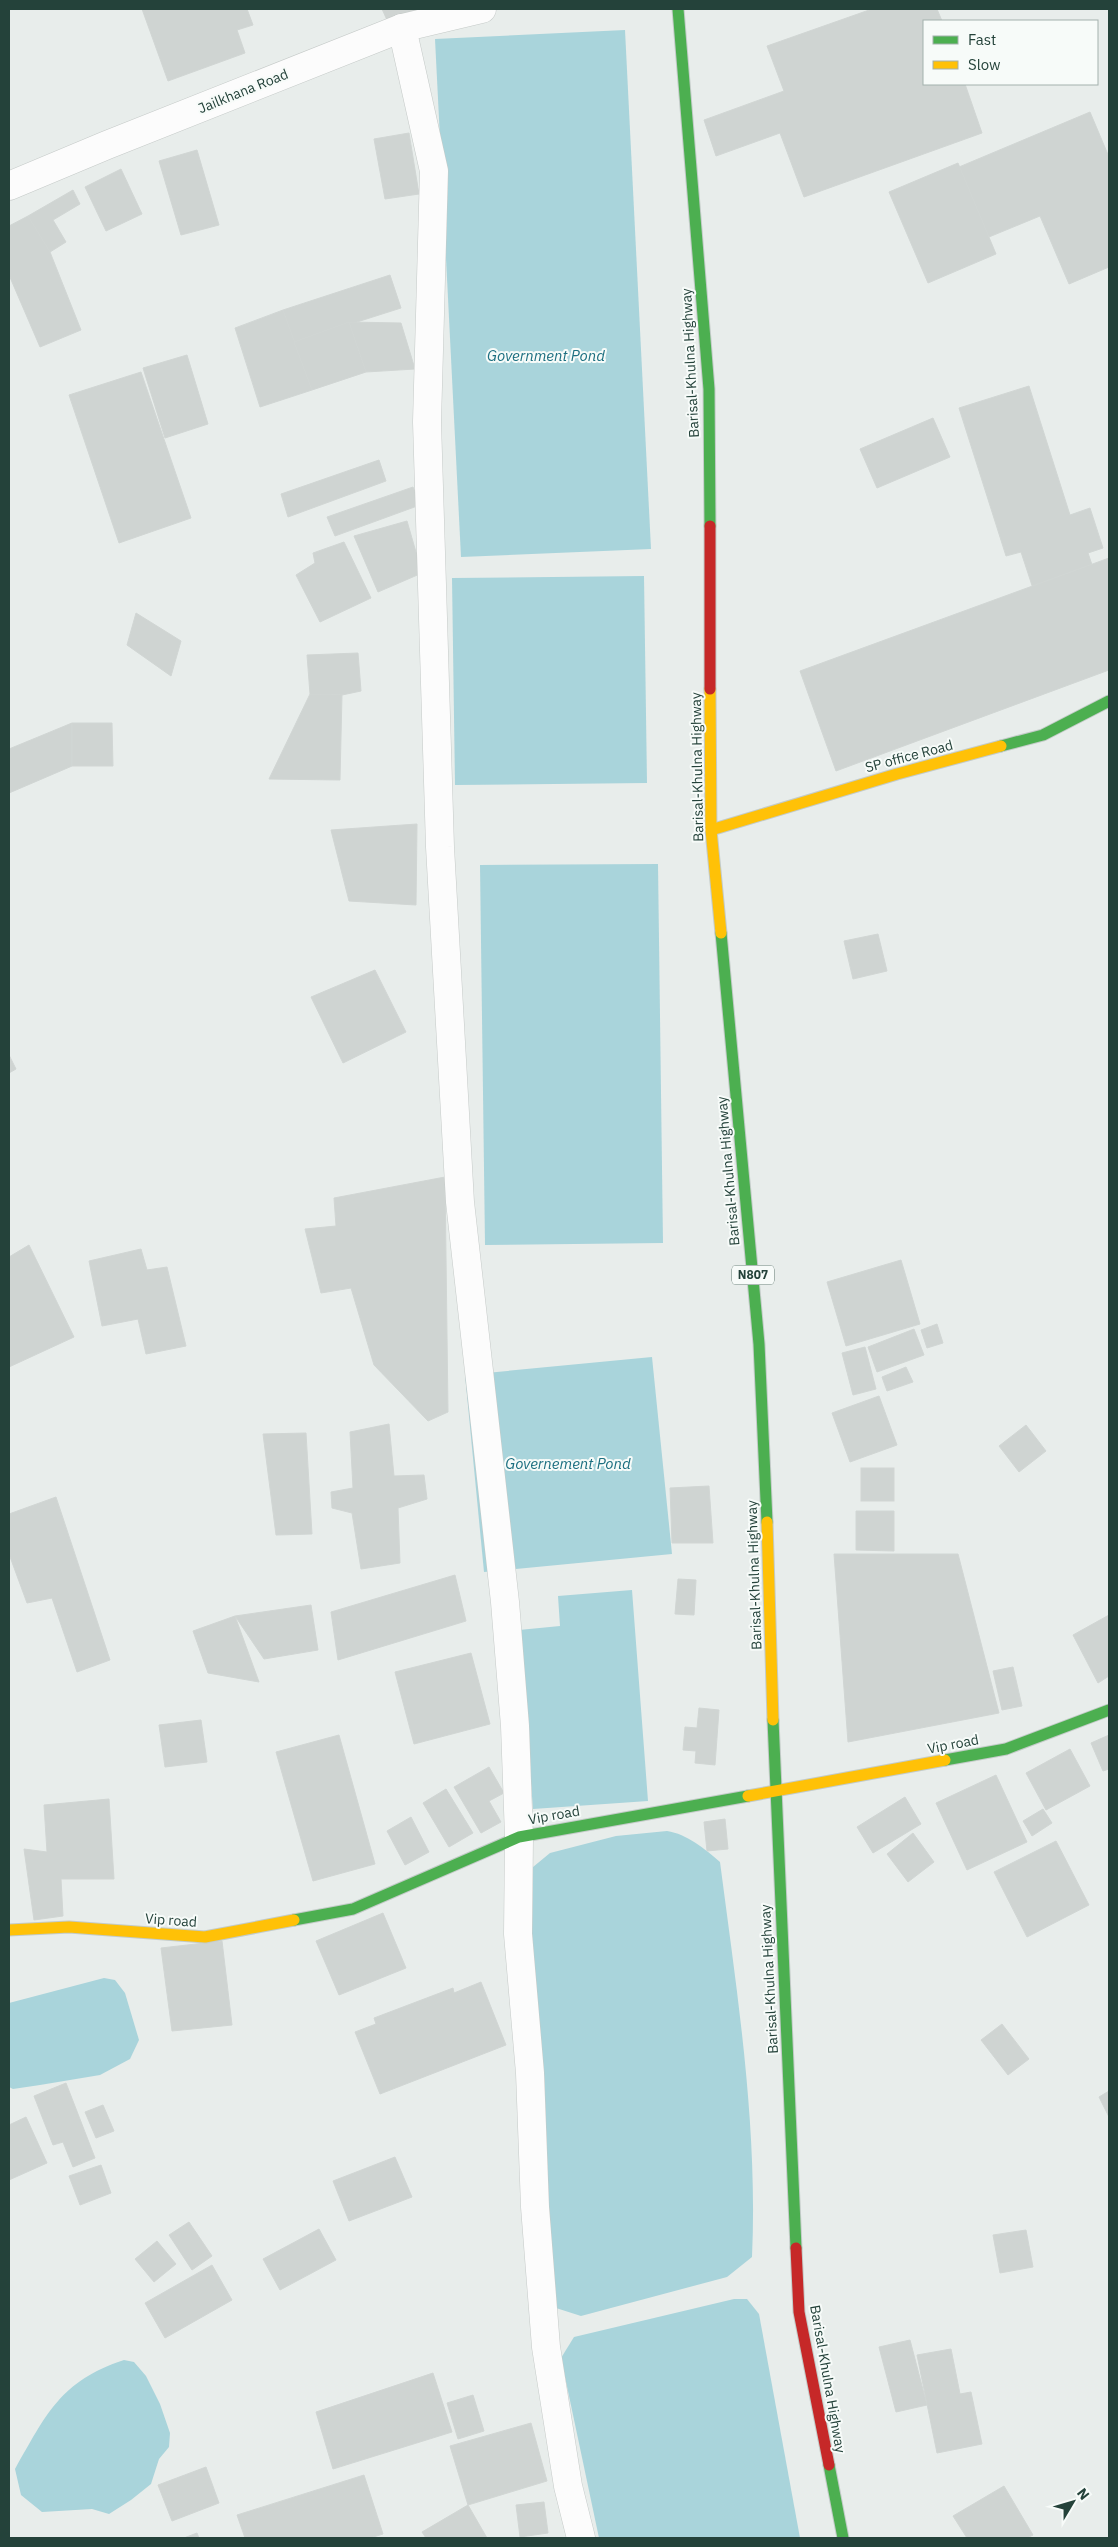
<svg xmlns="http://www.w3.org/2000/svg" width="1118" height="2547" font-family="'IBM Plex Sans',sans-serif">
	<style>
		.water { fill: #a9d4db }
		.building { fill: #cfd4d2; stroke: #d1d6d4 }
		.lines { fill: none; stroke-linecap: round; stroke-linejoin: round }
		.street-casing { stroke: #c5cac8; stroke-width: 29 }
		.fast-casing { stroke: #c3cbc8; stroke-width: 13 }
		.slow-casing { stroke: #c3cbc8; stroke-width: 13 }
		.jam-casing { stroke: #c3cbc8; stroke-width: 13 }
		.street { stroke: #fcfcfc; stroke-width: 28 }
		.fast { stroke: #4caf50; stroke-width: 11 }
		.slow { stroke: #ffc107; stroke-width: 11 }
		.jam { stroke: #c62828; stroke-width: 11 }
		.labels { text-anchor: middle; stroke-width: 4; stroke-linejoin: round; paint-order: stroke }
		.shield { fill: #f7fbf9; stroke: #637a73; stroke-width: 1 }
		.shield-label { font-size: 12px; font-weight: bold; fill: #24423a }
		.street-label { font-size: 14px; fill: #24423a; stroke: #f7fbf9 }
		.water-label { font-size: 15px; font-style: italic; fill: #1c6f80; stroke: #f7fbf9 }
	</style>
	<rect width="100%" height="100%" fill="#e8edeb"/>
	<g class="water">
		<polygon points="625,30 651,549 461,557 435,39"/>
		<polygon points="644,576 647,783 455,785 452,578"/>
		<polygon points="658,864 663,1243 485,1245 480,865"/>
		<polygon points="652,1357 672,1554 484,1572 465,1375"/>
		<polygon points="632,1590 648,1801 533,1809 519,1630 560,1626 558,1596"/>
		<path d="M667 1831C687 1834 705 1849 720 1862 737 1993 758 2124 752 2257L727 2277 581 2316 556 2308 549 2280 527 1872 550 1853 616 1836Z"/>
		<polygon points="104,1978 115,1980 125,1993 139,2040 130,2059 100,2075 40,2085 13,2089 9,2087 9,2003"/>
		<polygon points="734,2299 747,2299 759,2314 800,2538 599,2538 561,2358 574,2337"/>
		<path d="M124 2360 134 2362 146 2376 160 2404 170 2433 169 2447 159 2459 151 2484 131 2500 109 2514 92 2509 42 2512 21 2495 15 2469C46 2415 60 2381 124 2360Z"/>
	</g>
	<g class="building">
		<polygon points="142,9 247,9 253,25 237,30 245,53 168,81"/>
		<polygon points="382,9 419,9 387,20"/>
		<polygon points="872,9 937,9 942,21 924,21 924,84 965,84 982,133 804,197 780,133 716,156 704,120 784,91 767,46"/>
		<polygon points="1090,112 1109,157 1109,267 1069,284 1040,216 989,237 959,167"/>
		<polygon points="409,133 419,194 385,199 374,139"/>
		<polygon points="197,150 219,225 181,235 159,161"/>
		<polygon points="958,163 996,254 928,283 889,192"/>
		<polygon points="121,169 142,214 106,231 85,187"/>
		<polygon points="73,190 80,204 53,220 66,242 50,252 28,216"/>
		<polygon points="28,216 50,252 81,330 40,347 9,275 9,226"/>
		<polygon points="390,275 401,308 294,342 283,310"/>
		<polygon points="283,310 312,390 260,407 235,328"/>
		<polygon points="349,322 366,372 312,390 294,342"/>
		<polygon points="349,322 401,323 415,369 366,372"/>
		<polygon points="187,355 208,424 165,438 143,368"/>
		<polygon points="141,372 191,518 119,543 69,395"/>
		<polygon points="1029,386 1070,515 1090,508 1103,548 1088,553 1107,609 1046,628 1021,552 1006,556 959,408"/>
		<polygon points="933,418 950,457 877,488 860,449"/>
		<polygon points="379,460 386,481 288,517 281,494"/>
		<polygon points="413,487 420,505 335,536 327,517"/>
		<polygon points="407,521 422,573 378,592 354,536"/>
		<polygon points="344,542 371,598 320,622 296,575 315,563 313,553"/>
		<polygon points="1109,558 1109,670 836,771 800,671"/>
		<polygon points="136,613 181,641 171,676 127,645"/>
		<polygon points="358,653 361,691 342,695 310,694 307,655"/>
		<polygon points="310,694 342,695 340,780 269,779"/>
		<polygon points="72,723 72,766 9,793 9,749"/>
		<polygon points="72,723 112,723 113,766 72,766"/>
		<polygon points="417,824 416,905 349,901 331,830"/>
		<polygon points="878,934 887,971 853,979 844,941"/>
		<polygon points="375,970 406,1032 343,1063 311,997"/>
		<polygon points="9,1055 16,1069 9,1073"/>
		<polygon points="445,1177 448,1412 428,1421 374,1365 351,1288 321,1293 305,1229 336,1226 334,1198"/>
		<polygon points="29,1245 74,1337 9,1367 9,1257"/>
		<polygon points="141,1249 147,1270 167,1267 186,1346 146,1354 138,1319 102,1326 89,1261"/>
		<polygon points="901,1260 920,1324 846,1346 827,1282"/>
		<polygon points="937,1324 943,1343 927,1348 921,1330"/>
		<polygon points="914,1329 924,1355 877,1372 868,1347"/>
		<polygon points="865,1347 876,1389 853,1395 842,1353"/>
		<polygon points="906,1367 913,1382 887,1391 882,1377"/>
		<polygon points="879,1396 897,1445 850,1462 832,1413"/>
		<polygon points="389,1424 394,1476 424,1475 427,1499 398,1508 400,1563 361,1569 352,1513 332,1508 331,1492 353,1488 350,1432"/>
		<polygon points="1026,1425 1046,1451 1019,1472 999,1446"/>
		<polygon points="306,1433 312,1534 276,1535 263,1434"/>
		<rect x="861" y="1468" width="33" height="33"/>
		<polygon points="709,1486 713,1543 672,1543 670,1488"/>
		<polygon points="56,1497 110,1660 77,1672 52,1598 27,1603 9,1554 9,1514"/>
		<polygon points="856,1511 894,1511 894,1551 856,1550"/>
		<polygon points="834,1554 958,1554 999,1713 848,1742"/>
		<polygon points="455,1575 466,1621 338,1660 331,1612"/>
		<polygon points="678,1579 696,1580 694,1615 675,1614"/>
		<polygon points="311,1605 318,1650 264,1659 235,1616"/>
		<polygon points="1109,1615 1109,1676 1098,1683 1073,1635"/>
		<polygon points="235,1616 259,1682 208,1673 193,1631"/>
		<polygon points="471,1653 490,1724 414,1744 395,1672"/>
		<polygon points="1013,1667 1022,1706 1002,1710 993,1671"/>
		<polygon points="699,1708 719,1710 715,1765 695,1763 696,1751 683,1750 685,1727 697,1728"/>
		<polygon points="201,1720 207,1762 165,1767 159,1725"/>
		<polygon points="339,1735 375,1864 313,1881 276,1752"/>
		<polygon points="1109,1735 1109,1769 1103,1771 1091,1743"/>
		<polygon points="1070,1749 1090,1786 1046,1810 1026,1773"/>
		<polygon points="489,1767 504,1793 489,1801 501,1822 481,1833 454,1787"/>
		<polygon points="996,1775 1027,1842 967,1870 936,1803"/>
		<polygon points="446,1789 473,1833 449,1847 423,1803"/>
		<polygon points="905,1797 921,1824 873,1853 857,1827"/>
		<polygon points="109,1799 114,1879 61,1879 63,1916 34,1920 24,1849 47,1852 44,1805"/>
		<polygon points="1043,1809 1052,1823 1032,1836 1023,1821"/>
		<polygon points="411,1817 429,1852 405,1865 387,1831"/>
		<polygon points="725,1819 728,1849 707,1851 704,1822"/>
		<polygon points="913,1833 934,1862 908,1882 887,1854"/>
		<polygon points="1056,1841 1089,1905 1027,1937 994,1872"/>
		<polygon points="383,1913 406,1968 339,1995 316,1941"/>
		<polygon points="222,1941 232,2025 172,2031 161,1948"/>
		<polygon points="481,1982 506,2045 380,2094 355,2032 376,2024 374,2018 453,1988 454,1993"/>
		<polygon points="1002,2024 1029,2059 1008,2075 981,2040"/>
		<polygon points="66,2083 95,2158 73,2167 63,2142 53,2145 34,2096"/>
		<polygon points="1109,2091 1109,2117 1099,2097"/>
		<polygon points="103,2105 114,2131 96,2138 85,2112"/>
		<polygon points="26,2117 47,2163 9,2180 9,2125"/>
		<polygon points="395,2157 412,2197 349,2221 333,2181"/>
		<polygon points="101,2165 111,2193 80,2205 69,2176"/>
		<polygon points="189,2222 212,2256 192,2270 169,2235"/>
		<polygon points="319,2229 336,2260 280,2290 263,2259"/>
		<polygon points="1026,2230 1033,2267 1000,2273 993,2235"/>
		<polygon points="157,2241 176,2264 154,2282 135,2259"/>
		<polygon points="212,2265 232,2300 165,2338 145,2303"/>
		<polygon points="910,2340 927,2405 896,2412 879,2347"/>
		<polygon points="951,2349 960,2394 971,2392 982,2444 937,2453 917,2355"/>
		<polygon points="433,2373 452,2432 333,2469 316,2412"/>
		<polygon points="473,2395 484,2431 458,2439 447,2403"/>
		<polygon points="531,2423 547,2481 468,2505 450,2446"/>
		<polygon points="206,2467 219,2503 172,2521 158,2485"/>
		<polygon points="364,2475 383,2534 370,2538 245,2538 237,2515"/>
		<polygon points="1004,2486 1033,2535 1027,2538 967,2538 953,2516"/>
		<polygon points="544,2502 548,2533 520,2537 516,2505"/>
		<polygon points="468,2505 487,2538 426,2538 422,2532"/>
		<polygon points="197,2533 199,2538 184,2538"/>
	</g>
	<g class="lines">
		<defs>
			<g id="street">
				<polyline points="402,28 434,171 427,422 440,847 460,1202 505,1602 515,1726 519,1837 518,1934 530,2073 535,2207 546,2347 568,2486 581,2538"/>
				<polyline points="9,186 107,145 402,28 482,9"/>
			</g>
			<g id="fast">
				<polyline points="678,9 709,389 710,526"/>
				<polyline points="1001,746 1043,735 1109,701"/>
				<polyline points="721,933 759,1344 767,1522"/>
				<polyline points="773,1720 796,2248"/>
				<polyline points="945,1760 1006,1749 1109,1710"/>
				<polyline points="294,1920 353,1909 519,1837 748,1796"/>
				<polyline points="829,2465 843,2538"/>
			</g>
			<g id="slow">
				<polyline points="710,689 711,830 721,933"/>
				<polyline points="711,830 897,774 1001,746"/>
				<polyline points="767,1522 773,1720"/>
				<polyline points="748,1796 945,1760"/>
				<polyline points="9,1930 69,1927 205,1937 294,1920"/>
			</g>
			<g id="jam">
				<polyline points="710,526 710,689"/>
				<polyline points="796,2248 799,2312 829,2465"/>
			</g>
		</defs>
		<use href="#street" class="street-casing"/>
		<use href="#fast" class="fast-casing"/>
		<use href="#slow" class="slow-casing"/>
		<use href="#jam" class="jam-casing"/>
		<use href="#street" class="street"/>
		<use href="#fast" class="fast"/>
		<use href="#slow" class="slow"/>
		<use href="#jam" class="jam"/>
	</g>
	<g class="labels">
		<rect class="shield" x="732" y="1265.5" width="42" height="19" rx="4"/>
		<g class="shield-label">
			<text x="753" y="1279">N807</text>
		</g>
		<g class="street-label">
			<text transform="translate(243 91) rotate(-22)" y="5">Jailkhana Road</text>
			<text transform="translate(690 363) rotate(-93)" y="5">Barisal-Khulna Highway</text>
			<text transform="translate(909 756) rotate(-15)" y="5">SP office Road</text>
			<text transform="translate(697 767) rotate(-91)" y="5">Barisal-Khulna Highway</text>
			<text transform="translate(728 1171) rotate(-95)" y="5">Barisal-Khulna Highway</text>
			<text transform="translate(754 1575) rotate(-92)" y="5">Barisal-Khulna Highway</text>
			<text transform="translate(953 1744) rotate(-11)" y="5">Vip road</text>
			<text transform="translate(554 1815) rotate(-10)" y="5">Vip road</text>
			<text transform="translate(171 1920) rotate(4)" y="5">Vip road</text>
			<text transform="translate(769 1979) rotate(-93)" y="5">Barisal-Khulna Highway</text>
			<text transform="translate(828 2379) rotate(80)" y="5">Barisal-Khulna Highway</text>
		</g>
		<g class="water-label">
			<text x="546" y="361">Government Pond</text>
			<text x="568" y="1469">Governement Pond</text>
		</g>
	</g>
	<rect width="1118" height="2547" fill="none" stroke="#24423a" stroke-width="20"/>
	<rect x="923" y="20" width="175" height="65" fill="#f7fbf9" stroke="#a3b1ad"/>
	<rect x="933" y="36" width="25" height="8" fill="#4caf50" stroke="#a3b1ad"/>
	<text x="968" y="45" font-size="15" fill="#24423a">Fast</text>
	<rect x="933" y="61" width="25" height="8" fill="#ffc107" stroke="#a3b1ad"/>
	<text x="968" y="70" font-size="15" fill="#24423a">Slow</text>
	<g transform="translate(1073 2502) rotate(52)" stroke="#f7fbf9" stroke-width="4" paint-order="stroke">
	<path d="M0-4L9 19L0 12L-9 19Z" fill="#24423a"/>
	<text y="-8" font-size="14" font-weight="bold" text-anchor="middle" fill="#24423a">N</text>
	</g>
</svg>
